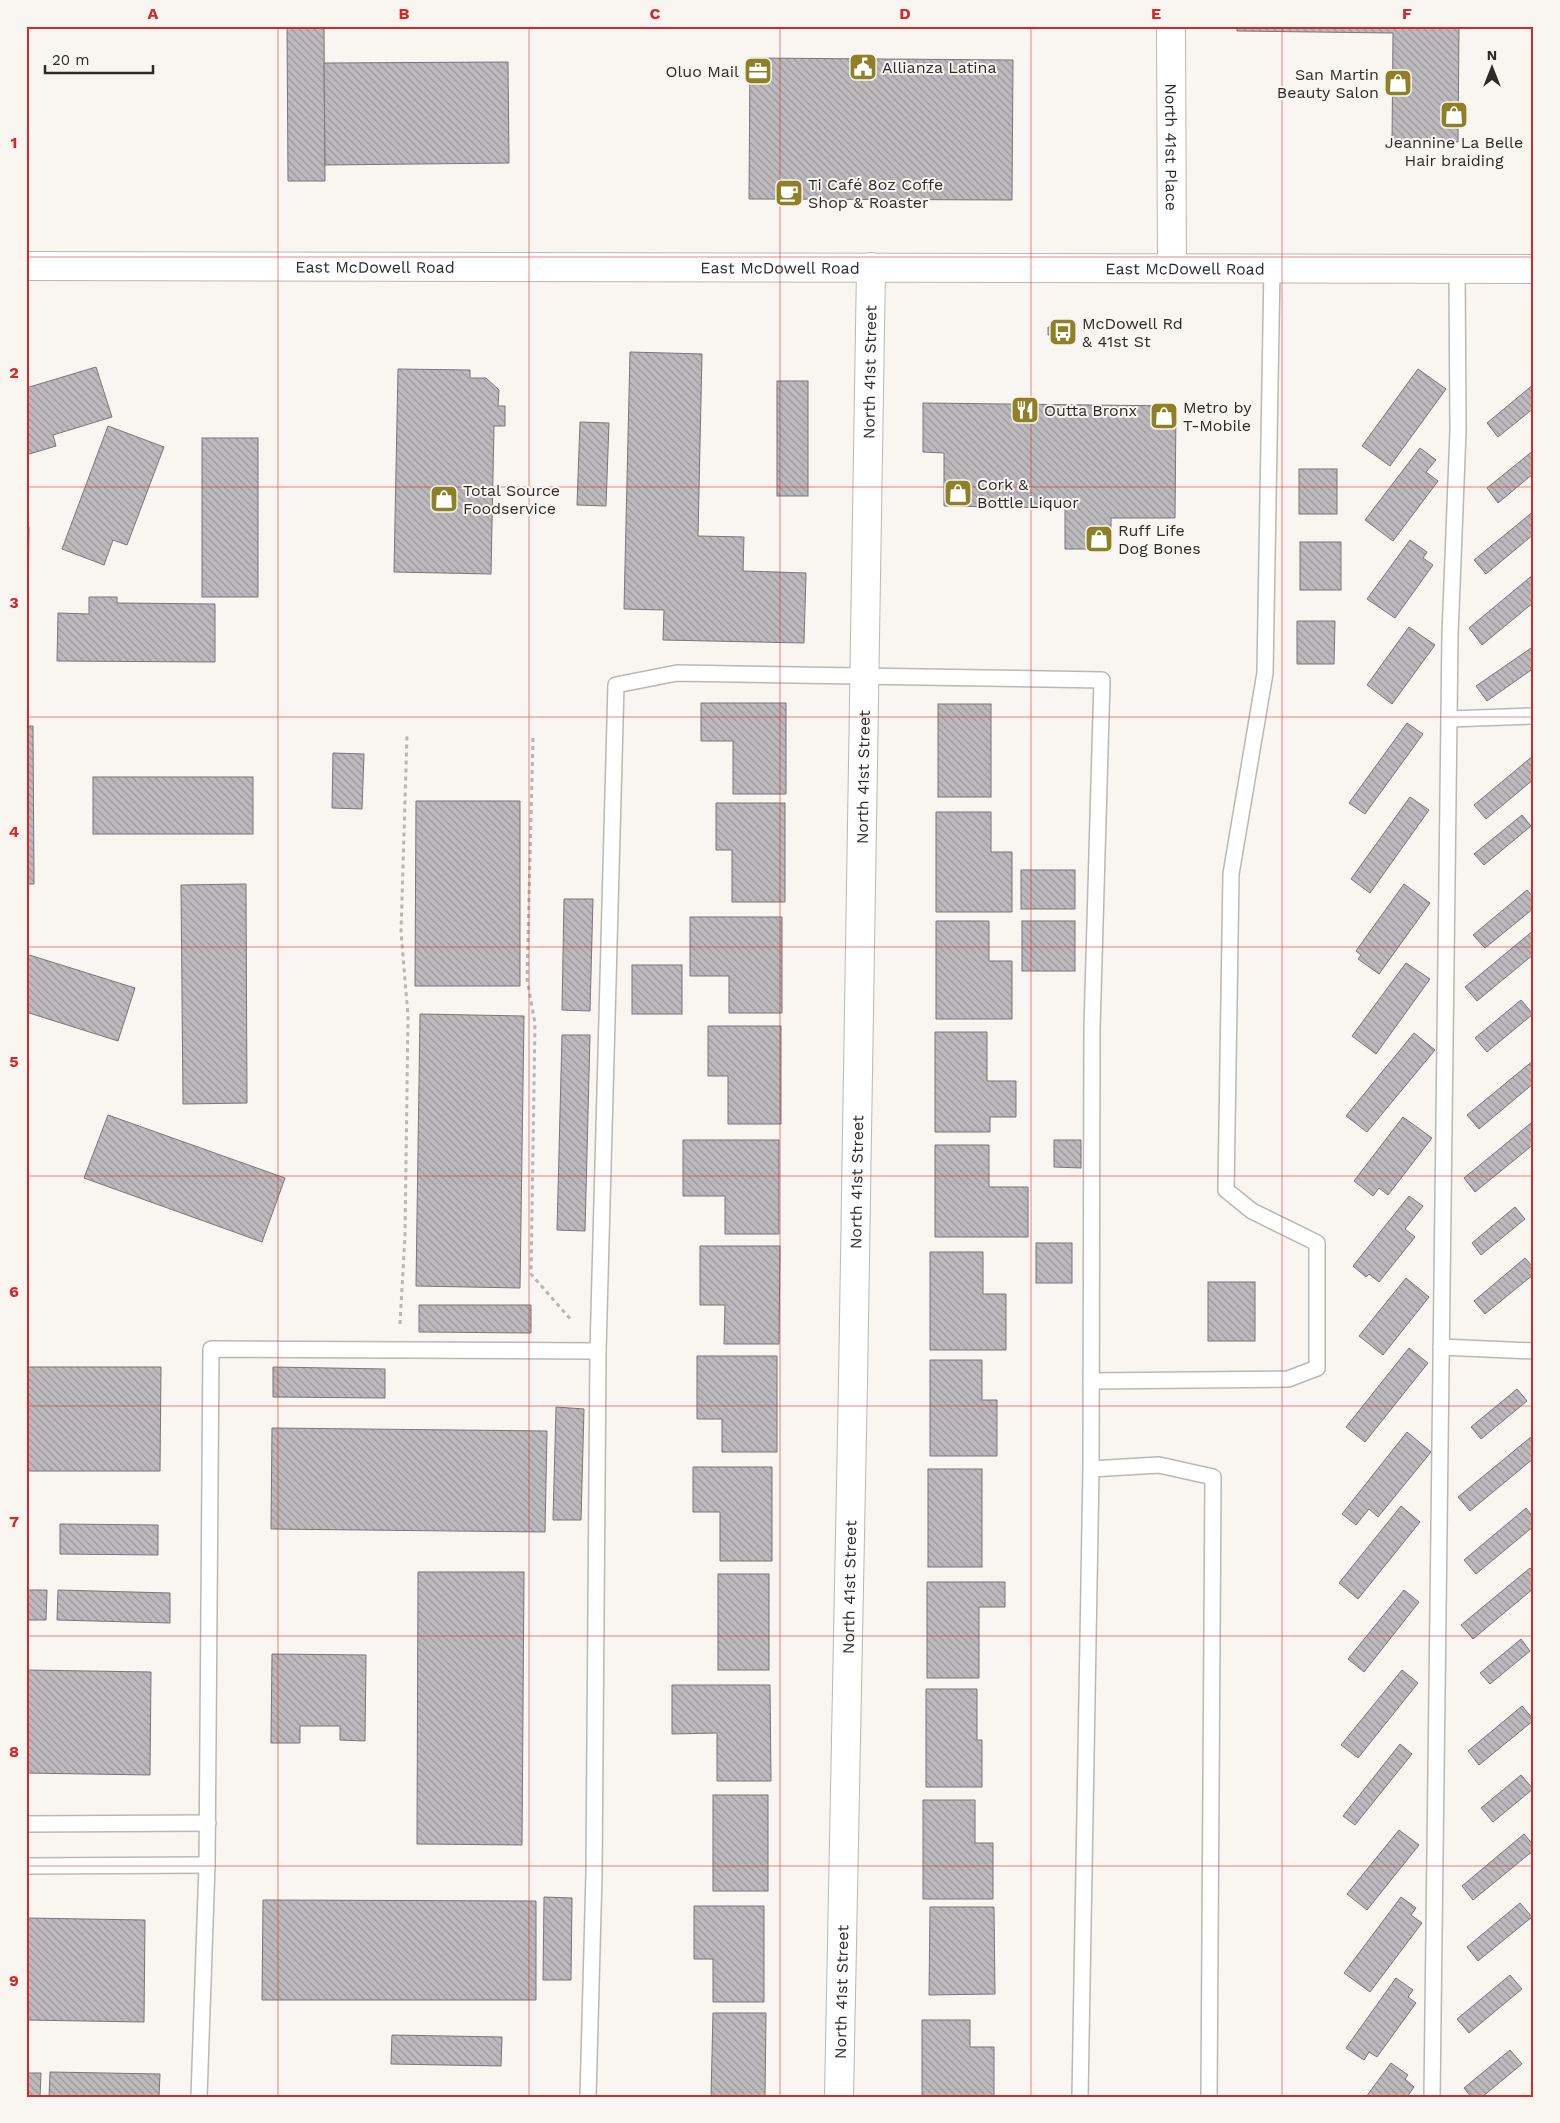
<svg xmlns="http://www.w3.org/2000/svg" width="1560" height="2123" font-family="'Work Sans',sans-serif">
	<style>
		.building { fill: url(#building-back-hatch); stroke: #79777b }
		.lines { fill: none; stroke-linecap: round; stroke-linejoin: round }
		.lane-casing { stroke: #bbb8b4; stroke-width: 18 }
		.street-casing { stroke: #bbb8b4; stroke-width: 30 }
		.primary-casing { stroke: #bbb8b4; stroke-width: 30 }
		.path { stroke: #b9b6b2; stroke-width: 3; stroke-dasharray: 4 4; stroke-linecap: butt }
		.lane { stroke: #fff; stroke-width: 15 }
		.street { stroke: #fff; stroke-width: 28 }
		.primary { stroke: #fff; stroke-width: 28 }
		.grid { fill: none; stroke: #d62828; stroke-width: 1; stroke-opacity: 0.55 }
		.labels { text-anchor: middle; stroke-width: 4; stroke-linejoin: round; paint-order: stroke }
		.poi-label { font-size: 16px; fill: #2c2b29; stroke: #f9f5f1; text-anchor: start }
		.street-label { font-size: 16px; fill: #2c2b29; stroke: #f9f5f1 }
		.neatline { fill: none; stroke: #d62828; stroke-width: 2 }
		.grid-label { font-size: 16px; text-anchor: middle; font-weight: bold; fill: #d62828 }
	</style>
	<defs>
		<pattern id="building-back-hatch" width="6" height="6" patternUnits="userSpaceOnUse" patternTransform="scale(1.25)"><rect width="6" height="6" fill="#bdbabe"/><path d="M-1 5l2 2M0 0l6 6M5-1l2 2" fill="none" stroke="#9a979a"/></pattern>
	</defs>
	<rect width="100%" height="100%" fill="#f9f5f1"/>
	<g class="building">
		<polygon points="287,26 324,26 325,181 288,181"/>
		<polygon points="324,26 509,26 324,27"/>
		<polygon points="1237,26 1459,26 1458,142 1392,141 1393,33 1237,31"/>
		<polygon points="750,58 1013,60 1012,200 749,199"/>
		<polygon points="508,62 509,163 325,165 324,63"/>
		<polygon points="1048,327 1069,327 1069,334 1048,335"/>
		<polygon points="630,352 702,354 698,536 744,537 743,571 806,573 804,643 663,640 664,610 624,609"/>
		<polygon points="96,367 112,417 53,435 56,446 26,455 26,388"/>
		<polygon points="398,369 470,370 470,378 486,378 499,390 498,406 505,406 505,426 494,426 491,574 394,572"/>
		<polygon points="1418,369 1446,389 1390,466 1362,446"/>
		<rect x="777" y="381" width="31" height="115"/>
		<polygon points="1534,384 1534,408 1498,437 1487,423"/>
		<polygon points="923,403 1176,406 1175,518 1111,518 1111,549 1065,549 1065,508 944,506 944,453 923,452"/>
		<polygon points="580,422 609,423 606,506 577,505"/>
		<polygon points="108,426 164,447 127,545 113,540 104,565 62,549"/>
		<rect x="202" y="438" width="56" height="159"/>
		<polygon points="1420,448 1436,460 1426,472 1438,481 1393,541 1365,520"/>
		<polygon points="1534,450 1534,473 1498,503 1487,488"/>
		<rect x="1299" y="469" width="38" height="45"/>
		<polygon points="1534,511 1534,534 1486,574 1474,560"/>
		<polygon points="26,526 29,526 27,686 26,686"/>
		<polygon points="1410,540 1427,552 1423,558 1433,565 1395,618 1367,599"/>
		<rect x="1300" y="542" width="41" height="48"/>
		<polygon points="1534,574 1534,602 1482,645 1469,628"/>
		<polygon points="89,597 117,597 117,603 215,604 215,662 57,661 58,613 89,614"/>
		<polygon points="1297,621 1335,621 1334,664 1297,664"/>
		<polygon points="1409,627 1435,645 1392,704 1367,685"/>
		<polygon points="1534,646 1534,668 1487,701 1476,686"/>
		<polygon points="701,703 786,703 786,794 733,794 733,741 701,741"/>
		<rect x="938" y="704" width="53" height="93"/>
		<polygon points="1407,723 1423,734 1365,814 1349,803"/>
		<polygon points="26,726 33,726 34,884 26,884"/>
		<polygon points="333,753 364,754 362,809 332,808"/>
		<polygon points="1534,755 1534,779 1486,819 1474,805"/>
		<rect x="93" y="777" width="160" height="57"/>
		<polygon points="1410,797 1429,810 1370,893 1351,879"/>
		<polygon points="416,801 520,801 520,986 415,986"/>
		<polygon points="716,803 785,803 785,902 732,902 732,850 716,850"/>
		<polygon points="936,812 991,812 991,852 1012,852 1012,912 936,912"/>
		<polygon points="1522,815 1531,826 1484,865 1474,854"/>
		<rect x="1021" y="870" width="54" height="39"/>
		<polygon points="246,884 247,1103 183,1104 181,885"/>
		<polygon points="1404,884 1430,903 1379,974 1358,959 1361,955 1356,951"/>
		<polygon points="1527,890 1534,898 1534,908 1485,948 1473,935"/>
		<polygon points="564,899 593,899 590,1011 562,1010"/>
		<polygon points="690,917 782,917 782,1013 729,1013 729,976 690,976"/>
		<polygon points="936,921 989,921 989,961 1012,961 1012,1019 936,1019"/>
		<rect x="1022" y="921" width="53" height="50"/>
		<polygon points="1534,930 1534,954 1477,1001 1465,987"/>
		<polygon points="26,954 135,988 118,1041 26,1012"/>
		<polygon points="1406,963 1430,979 1376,1054 1352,1036"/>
		<rect x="632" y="965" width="50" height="49"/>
		<polygon points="1521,1000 1533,1014 1487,1052 1475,1038"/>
		<polygon points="420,1014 524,1016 520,1288 416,1286"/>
		<polygon points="708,1026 781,1026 781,1124 728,1124 728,1076 708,1076"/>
		<polygon points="935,1032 987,1032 987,1081 1016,1081 1016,1117 990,1117 990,1132 935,1132"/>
		<polygon points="1414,1033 1435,1050 1367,1132 1346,1116"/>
		<polygon points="562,1035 590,1035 585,1231 557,1230"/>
		<polygon points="1534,1060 1534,1083 1479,1129 1467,1115"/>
		<polygon points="108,1115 285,1178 262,1242 84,1178"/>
		<polygon points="1403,1117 1432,1138 1388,1195 1379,1188 1373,1196 1354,1181"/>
		<polygon points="1531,1123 1534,1127 1534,1144 1475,1192 1464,1178"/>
		<polygon points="683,1140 779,1140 779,1234 725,1234 725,1196 683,1196"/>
		<polygon points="1054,1140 1081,1140 1081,1168 1054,1167"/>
		<polygon points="935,1145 989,1145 989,1187 1028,1187 1028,1237 935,1237"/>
		<polygon points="1409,1196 1423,1206 1405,1229 1415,1237 1379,1282 1369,1274 1366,1277 1353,1266"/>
		<polygon points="1515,1207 1525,1219 1481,1255 1472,1243"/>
		<rect x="1036" y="1243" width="36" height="40"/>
		<polygon points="700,1246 780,1246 779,1344 724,1344 725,1305 700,1305"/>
		<polygon points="930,1252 983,1252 983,1294 1006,1294 1006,1350 930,1350"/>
		<polygon points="1525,1258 1534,1268 1534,1274 1485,1314 1474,1301"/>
		<polygon points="1406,1278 1429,1297 1383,1355 1359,1336"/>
		<rect x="1208" y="1282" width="47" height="59"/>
		<polygon points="419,1305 531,1305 531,1333 419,1332"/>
		<polygon points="1409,1348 1428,1363 1365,1442 1346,1427"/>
		<polygon points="697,1356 777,1356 777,1452 722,1452 722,1419 697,1419"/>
		<polygon points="930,1360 982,1360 982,1400 997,1400 997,1456 930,1456"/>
		<polygon points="26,1367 161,1367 160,1471 26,1471"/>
		<polygon points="273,1367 385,1369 385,1398 273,1397"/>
		<polygon points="1517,1389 1527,1401 1481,1439 1471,1427"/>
		<polygon points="556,1407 584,1409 581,1520 553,1520"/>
		<polygon points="272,1428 547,1431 545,1532 271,1529"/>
		<polygon points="1407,1432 1431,1452 1378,1517 1369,1509 1356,1525 1342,1514"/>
		<polygon points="1531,1437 1534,1440 1534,1458 1470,1511 1458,1497"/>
		<polygon points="693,1467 772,1467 772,1561 720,1561 720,1512 693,1512"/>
		<rect x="928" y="1469" width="54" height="98"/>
		<polygon points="1401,1506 1420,1522 1358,1599 1339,1583"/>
		<polygon points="1526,1508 1534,1518 1534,1526 1476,1574 1464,1560"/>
		<polygon points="60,1524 158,1525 158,1555 60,1554"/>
		<polygon points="1530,1568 1534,1573 1534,1588 1473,1639 1461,1625"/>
		<polygon points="418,1572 524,1572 522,1845 417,1844"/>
		<rect x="718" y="1574" width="51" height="96"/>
		<polygon points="927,1582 1005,1582 1005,1607 979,1607 979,1678 927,1678"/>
		<polygon points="26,1590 47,1590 46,1620 26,1620"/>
		<polygon points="58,1590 170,1593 170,1623 57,1620"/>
		<polygon points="1404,1590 1419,1602 1364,1672 1348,1659"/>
		<polygon points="1521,1639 1530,1651 1490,1684 1480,1673"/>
		<polygon points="272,1654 366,1655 365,1741 340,1740 340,1726 300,1726 300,1743 271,1743"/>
		<polygon points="26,1670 151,1672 150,1775 26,1773"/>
		<polygon points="1402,1670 1418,1683 1358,1758 1341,1745"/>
		<polygon points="672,1685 770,1685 771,1781 717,1781 717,1733 672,1734"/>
		<polygon points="926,1689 977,1689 977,1740 982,1740 982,1787 926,1787"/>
		<polygon points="1522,1706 1534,1720 1479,1765 1468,1751"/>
		<polygon points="1400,1744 1412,1754 1355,1825 1343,1816"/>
		<polygon points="1521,1775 1533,1789 1493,1822 1481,1808"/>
		<rect x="713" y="1795" width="55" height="96"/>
		<polygon points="923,1800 975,1800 975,1843 993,1843 993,1899 923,1899"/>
		<polygon points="1399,1830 1419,1845 1367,1910 1347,1894"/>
		<polygon points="1524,1834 1534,1846 1534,1850 1473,1900 1462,1886"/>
		<polygon points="544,1897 572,1898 571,1980 543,1980"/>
		<polygon points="1401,1897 1416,1908 1411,1915 1422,1923 1370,1992 1344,1973"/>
		<polygon points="263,1900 536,1901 536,2000 262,2000"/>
		<polygon points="1520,1903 1532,1917 1478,1961 1467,1947"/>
		<polygon points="694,1906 764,1906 764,2002 713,2002 713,1959 694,1959"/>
		<polygon points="930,1907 994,1907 995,1994 929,1995"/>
		<polygon points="26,1918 145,1920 144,2022 26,2020"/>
		<polygon points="1510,1975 1522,1989 1469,2033 1457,2019"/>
		<polygon points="1396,1978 1413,1990 1408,1997 1416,2003 1377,2057 1369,2052 1364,2060 1346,2048"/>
		<polygon points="713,2013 766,2013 765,2097 711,2097"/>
		<polygon points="922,2020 970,2020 970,2047 994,2047 994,2097 922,2097"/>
		<polygon points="392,2035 502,2037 501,2066 391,2064"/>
		<polygon points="1510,2050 1522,2064 1482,2097 1471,2097 1464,2088"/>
		<polygon points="1391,2063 1408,2075 1405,2079 1414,2087 1407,2097 1366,2097"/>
		<polygon points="50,2072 160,2074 159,2097 49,2097"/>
		<polygon points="26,2073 41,2073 40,2097 26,2097"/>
	</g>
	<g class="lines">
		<defs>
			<g id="lane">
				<polyline points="1449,719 1534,716"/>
				<polyline points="1441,1347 1534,1351"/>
				<polyline points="1091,1381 1288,1379 1317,1368 1317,1243 1252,1211 1226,1190 1231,874 1265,673 1272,268"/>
				<polyline points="1091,1469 1159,1465 1213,1477 1209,2097"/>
				<polyline points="26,1824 208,1823"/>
				<polyline points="26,1866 207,1865"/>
				<polyline points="199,2097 207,1865 211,1349 598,1351"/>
				<polyline points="588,2097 594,1874 598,1351 616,685 677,673 1102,680 1092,1028 1091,1469 1080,2097"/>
				<polyline points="1432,2097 1450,635 1458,431 1457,268"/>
			</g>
			<g id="street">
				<path id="s1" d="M1171 26 1172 268"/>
				<path id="s2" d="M839 2097 853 1382 871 267"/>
			</g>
			<g id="primary">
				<path id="s3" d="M26 266 1534 269"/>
			</g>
		</defs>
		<use href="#lane" class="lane-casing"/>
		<use href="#street" class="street-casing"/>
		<use href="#primary" class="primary-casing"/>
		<g class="path">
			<polyline points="533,738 527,979 535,1023 531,1274 572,1321"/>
			<polyline points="400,1324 405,1236 408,1016 401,932 407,735"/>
		</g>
		<use href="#lane" class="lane"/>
		<use href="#street" class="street"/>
		<use href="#primary" class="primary"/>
	</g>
	<path class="grid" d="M278 26V2097M529 26V2097M780 26V2097M1031 26V2097M1282 26V2097M26 257H1534M26 487H1534M26 717H1534M26 947H1534M26 1176H1534M26 1406H1534M26 1636H1534M26 1866H1534"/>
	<defs>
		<symbol id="civic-square" viewBox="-11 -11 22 22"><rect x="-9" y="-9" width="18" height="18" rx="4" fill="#8d8027" stroke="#f9f5f1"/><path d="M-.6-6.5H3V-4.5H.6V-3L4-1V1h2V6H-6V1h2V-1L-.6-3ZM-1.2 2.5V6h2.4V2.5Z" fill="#fff"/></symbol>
		<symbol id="office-square" viewBox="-11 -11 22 22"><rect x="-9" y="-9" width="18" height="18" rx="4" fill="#8d8027" stroke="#f9f5f1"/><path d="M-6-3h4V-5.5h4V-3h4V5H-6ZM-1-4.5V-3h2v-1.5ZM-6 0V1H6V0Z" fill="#fff"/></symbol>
		<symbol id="shop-square" viewBox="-11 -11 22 22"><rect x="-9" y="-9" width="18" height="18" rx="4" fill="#8d8027" stroke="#f9f5f1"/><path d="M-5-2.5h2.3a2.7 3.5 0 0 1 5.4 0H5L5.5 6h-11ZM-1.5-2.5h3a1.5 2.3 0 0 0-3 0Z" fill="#fff"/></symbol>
		<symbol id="cafe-square" viewBox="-11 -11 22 22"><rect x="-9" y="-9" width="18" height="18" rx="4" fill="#8d8027" stroke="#f9f5f1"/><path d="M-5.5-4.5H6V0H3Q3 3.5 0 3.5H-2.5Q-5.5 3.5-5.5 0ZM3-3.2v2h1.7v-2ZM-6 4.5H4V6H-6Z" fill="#fff"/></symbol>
		<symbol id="bus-square" viewBox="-11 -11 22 22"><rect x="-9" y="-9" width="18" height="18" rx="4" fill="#8d8027" stroke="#f9f5f1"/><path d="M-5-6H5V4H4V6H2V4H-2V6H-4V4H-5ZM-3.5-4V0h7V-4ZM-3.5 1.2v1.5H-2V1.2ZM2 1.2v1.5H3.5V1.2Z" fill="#fff"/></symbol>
		<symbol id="restaurant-square" viewBox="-11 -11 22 22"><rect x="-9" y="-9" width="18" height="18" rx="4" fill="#8d8027" stroke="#f9f5f1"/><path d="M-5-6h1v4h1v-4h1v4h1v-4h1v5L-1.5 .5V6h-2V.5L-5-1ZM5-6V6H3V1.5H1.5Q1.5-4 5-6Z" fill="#fff"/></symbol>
	</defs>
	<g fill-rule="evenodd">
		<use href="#civic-square" x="847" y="51" width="32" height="32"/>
		<use href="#office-square" x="742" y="55" width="32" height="32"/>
		<use href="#shop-square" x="1382" y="67" width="32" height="32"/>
		<use href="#shop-square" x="1438" y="99" width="32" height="32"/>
		<use href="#cafe-square" x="773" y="177" width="32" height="32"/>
		<use href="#bus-square" x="1047" y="316" width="32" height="32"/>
		<use href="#restaurant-square" x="1009" y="394" width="32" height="32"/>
		<use href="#shop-square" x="1148" y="400" width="32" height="32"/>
		<use href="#shop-square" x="942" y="477" width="32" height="32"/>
		<use href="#shop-square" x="428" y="483" width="32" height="32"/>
		<use href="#shop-square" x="1083" y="523" width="32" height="32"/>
	</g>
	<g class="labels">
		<g class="poi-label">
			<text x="882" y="73">Allianza Latina</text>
			<text x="739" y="77" text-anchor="end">Oluo Mail</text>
			<text x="1379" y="80" text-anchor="end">San Martin<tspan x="1379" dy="18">Beauty Salon</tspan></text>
			<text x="1454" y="148" text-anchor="middle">Jeannine La Belle<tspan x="1454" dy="18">Hair braiding</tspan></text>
			<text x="808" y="190">Ti Café 8oz Coffe<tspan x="808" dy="18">Shop &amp; Roaster</tspan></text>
			<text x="1082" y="329">McDowell Rd<tspan x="1082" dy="18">&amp; 41st St</tspan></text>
			<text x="1183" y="413">Metro by<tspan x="1183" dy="18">T-Mobile</tspan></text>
			<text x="1044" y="416">Outta Bronx</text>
			<text x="977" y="490">Cork &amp;<tspan x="977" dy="18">Bottle Liquor</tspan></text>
			<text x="463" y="496">Total Source<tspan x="463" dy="18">Foodservice</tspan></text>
			<text x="1118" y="536">Ruff Life<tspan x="1118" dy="18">Dog Bones</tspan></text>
		</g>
		<g class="street-label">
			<text dy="6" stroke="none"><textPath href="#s1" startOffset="121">North 41st Place</textPath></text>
			<text dy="6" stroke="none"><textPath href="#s3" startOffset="349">East McDowell Road</textPath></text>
			<text dy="6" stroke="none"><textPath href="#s3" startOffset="754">East McDowell Road</textPath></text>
			<text dy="6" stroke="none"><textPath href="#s3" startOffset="1159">East McDowell Road</textPath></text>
			<text dy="6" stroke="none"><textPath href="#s2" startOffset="1725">North 41st Street</textPath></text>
			<text dy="6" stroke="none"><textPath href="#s2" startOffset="1320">North 41st Street</textPath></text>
			<text dy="6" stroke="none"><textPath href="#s2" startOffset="915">North 41st Street</textPath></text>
			<text dy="6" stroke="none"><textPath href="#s2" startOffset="510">North 41st Street</textPath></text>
			<text dy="6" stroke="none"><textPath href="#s2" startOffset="105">North 41st Street</textPath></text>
		</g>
	</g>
	<rect width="1560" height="2123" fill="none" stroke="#f9f5f1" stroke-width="55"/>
	<g transform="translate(1492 68)" stroke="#f9f5f1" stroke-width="4" paint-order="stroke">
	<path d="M0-4L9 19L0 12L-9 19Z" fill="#2c2b29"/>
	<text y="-8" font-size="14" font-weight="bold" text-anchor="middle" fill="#2c2b29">N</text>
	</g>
	<path d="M45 65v8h108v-8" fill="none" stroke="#2c2b29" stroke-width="2.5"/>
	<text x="52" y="65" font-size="15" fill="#2c2b29" stroke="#f9f5f1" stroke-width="4" paint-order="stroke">20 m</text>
	<rect x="28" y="28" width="1504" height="2068" class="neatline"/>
	<g class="grid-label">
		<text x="153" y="19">A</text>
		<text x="404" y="19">B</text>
		<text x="655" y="19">C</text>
		<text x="905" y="19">D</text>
		<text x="1156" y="19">E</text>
		<text x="1407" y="19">F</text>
		<text x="14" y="148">1</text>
		<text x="14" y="378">2</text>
		<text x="14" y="608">3</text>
		<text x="14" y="837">4</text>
		<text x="14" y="1067">5</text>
		<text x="14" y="1297">6</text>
		<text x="14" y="1527">7</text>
		<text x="14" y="1757">8</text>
		<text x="14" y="1986">9</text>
	</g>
</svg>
